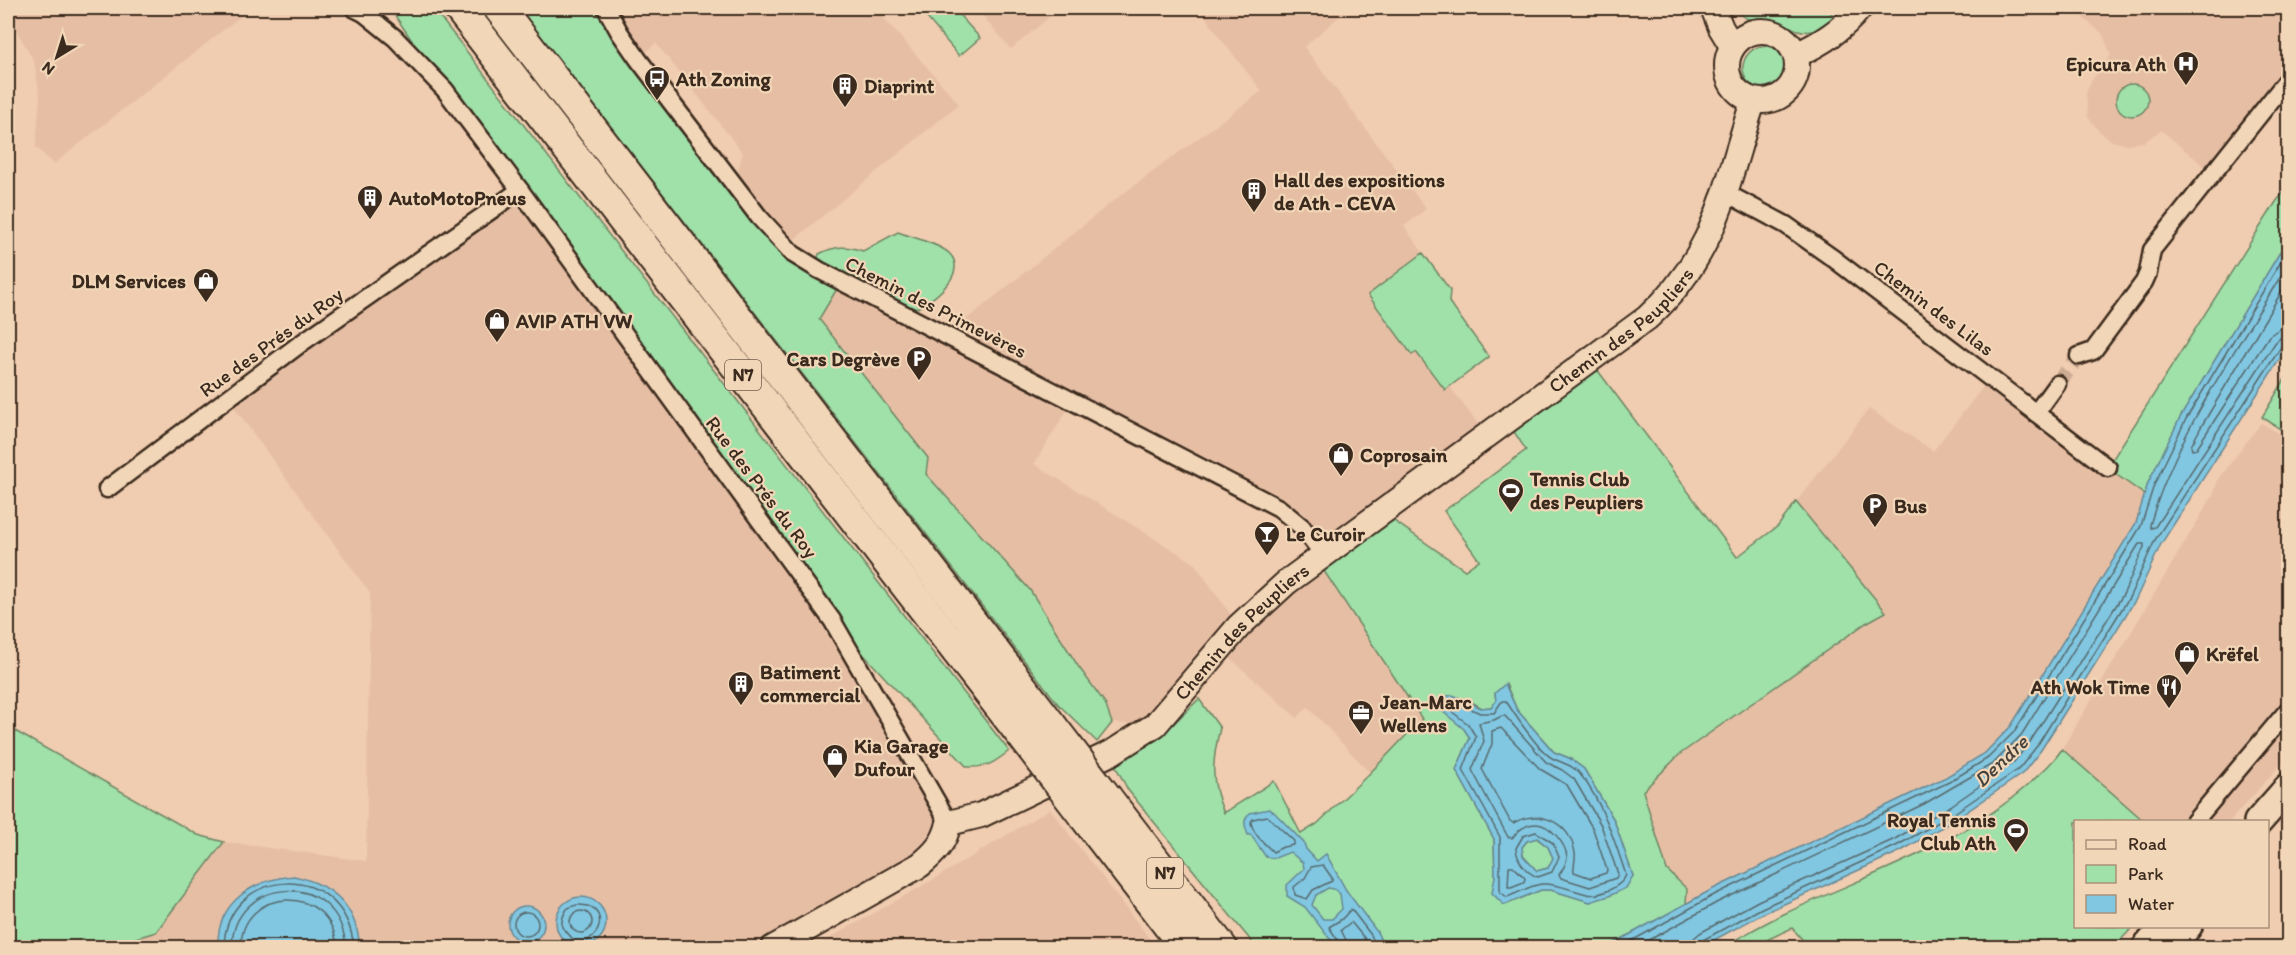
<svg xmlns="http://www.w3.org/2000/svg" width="2296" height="955" font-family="Itim,sans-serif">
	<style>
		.built { fill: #e6bea4 }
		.green { fill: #a0e0a9; stroke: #6e8564; stroke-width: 1.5; fill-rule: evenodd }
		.water { fill: #81c7e2; stroke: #658894; stroke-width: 1.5; fill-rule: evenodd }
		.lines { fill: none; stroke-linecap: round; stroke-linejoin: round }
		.shore { stroke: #57696c; stroke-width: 1.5 }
		.street-tunnel { stroke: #ccac93; stroke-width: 16; stroke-dasharray: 16 8; stroke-linecap: butt }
		.street-casing { stroke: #3b2a1e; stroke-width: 21 }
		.secondary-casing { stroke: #3b2a1e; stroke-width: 28 }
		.primary-casing { stroke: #3b2a1e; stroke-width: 32 }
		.highway-casing { stroke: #3b2a1e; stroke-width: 34 }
		.street { stroke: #f2d6b8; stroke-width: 16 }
		.secondary { stroke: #f2d6b8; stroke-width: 24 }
		.primary { stroke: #f2d6b8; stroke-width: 27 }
		.highway { stroke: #f2d6b8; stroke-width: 30 }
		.highway-bridge-casing { stroke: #3b2a1e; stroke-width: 34; stroke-linecap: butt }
		.highway-bridge { stroke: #f2d6b8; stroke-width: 30 }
		.labels { text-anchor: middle; stroke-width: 4.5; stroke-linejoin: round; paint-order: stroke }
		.shield { fill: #f2d6b8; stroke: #725e4c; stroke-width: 1.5 }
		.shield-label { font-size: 18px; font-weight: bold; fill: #3b2a1e }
		.poi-label { font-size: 20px; font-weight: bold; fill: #3b2a1e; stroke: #f2d6b8; text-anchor: start }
		.street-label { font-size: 20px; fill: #3b2a1e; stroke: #f2d6b8 }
		.water-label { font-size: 21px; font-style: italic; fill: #46423b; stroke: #f2d6b8 }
	</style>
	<rect width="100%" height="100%" fill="#f0ccb0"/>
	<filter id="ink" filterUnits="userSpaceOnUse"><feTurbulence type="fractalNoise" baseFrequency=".0167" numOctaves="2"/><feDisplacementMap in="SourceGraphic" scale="12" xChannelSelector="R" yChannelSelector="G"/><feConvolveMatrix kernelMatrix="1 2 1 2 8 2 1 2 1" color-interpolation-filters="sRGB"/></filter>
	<g filter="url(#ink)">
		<g class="built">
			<polygon points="8,8 251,8 54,164 36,147 40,97 34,61 8,16"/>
			<polygon points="606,8 875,8 959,104 785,247 734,184 743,153 656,43 638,59"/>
			<polygon points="976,8 1060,8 1011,49"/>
			<polygon points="1200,8 1349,8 1304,47 1426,209 1404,226 1423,253 1369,296 1412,355 1416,352 1445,390 1450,387 1487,436 1323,554 1308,534 1072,402 1034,464 1194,563 1239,626 1316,559 1422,719 1370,773 1308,707 1297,718 1220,649 1155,725 1112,723 1105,703 1078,666 1030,590 925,474 819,319 841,282 946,336 1112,202 1262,91 1220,38"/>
			<polygon points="2071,8 2288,8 2288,79 2209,170 2161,130 2144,142 2125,144 2112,141 2099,131 2088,117 2086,93 2092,80 2111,55 2102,33"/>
			<polygon points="520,190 832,620 946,836 773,947 649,947 642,939 647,947 106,948 156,932 224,842 366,861 370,593 228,399"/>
			<polygon points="1990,378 2145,495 2136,523 2011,726 1985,753 1917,792 1711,890 1686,904 1687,889 1667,870 1643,791 1680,754 1866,623 1886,612 1796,502 1869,409 1933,451"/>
			<polygon points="2261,423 2288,439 2288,543 2284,549 2288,552 2288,756 2230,821 2144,822 2062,749 2213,495 2218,480"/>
			<polygon points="1050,809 1156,947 814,947 936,878"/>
		</g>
		<g class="green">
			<path d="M390 8H433L1009 751C994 763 987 768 967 767L832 620 445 90Z"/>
			<path d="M519 8H606L759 217 816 263 819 254C835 246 847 245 863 251L898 232C911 237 940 244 950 254 967 273 937 296 923 305 916 309 908 310 901 313L841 282 819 319 928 458 926 474 1030 590 1078 666 1105 703 1112 723 1097 742 1058 704Z"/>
			<polygon points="928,8 953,8 980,38 959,56 922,12"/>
			<path d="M1731 8H1833L1830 12 1838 19C1825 27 1813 35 1798 30 1790 28 1783 22 1775 21 1752 19 1751 24 1731 8Z"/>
			<circle cx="1765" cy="68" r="22"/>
			<circle cx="2132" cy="100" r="16"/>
			<polygon points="2288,187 2288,239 2181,416 2148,483 2145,495 2107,468 2276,202"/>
			<polygon points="1423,253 1450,290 1449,302 1489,357 1445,390 1416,352 1412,355 1368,295"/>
			<path d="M1590 360 1737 557 1778 526 1796 502 1886 612 1866 623 1680 754 1643 791 1667 870 1687 889 1686 904 1607 947H1256L1128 790 1114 763 1157 740 1199 699 1220 728C1212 761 1210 781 1224 813L1274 781 1301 834 1317 824 1370 773 1422 719 1316 559 1381 512 1465 570 1479 560 1444 511 1526 450 1507 421ZM1506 684 1517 710 1554 752 1569 758 1584 769 1614 820 1633 876 1590 902 1551 890H1541L1505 905 1495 876 1494 839 1456 770 1470 738 1464 729 1468 700 1482 708 1491 707 1496 701 1495 693Z"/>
			<polygon points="2288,374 2288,434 2262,417"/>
			<polygon points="8,727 198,835 224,842 156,932 106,947 8,947"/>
			<path d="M2062 749 2144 821 2076 822V926L2133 927 2114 947H1809L1792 928 1752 947H1722C1743 936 1764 923 1786 913 1869 874 1962 845 2031 782 2042 772 2054 762 2062 749Z"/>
			<polygon points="1536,838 1548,847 1553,858 1548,868 1537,871 1523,856 1522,847 1527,841"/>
		</g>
		<g class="water">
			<polygon points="2288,239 2288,346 2161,544 2136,599 2041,750 2023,773 1956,819 1901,851 1764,913 1701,947 1607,947 1711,890 1946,777 1985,753 2011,726 2136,523 2148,483 2181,416"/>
			<path d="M1505 684 1517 710 1554 752 1569 758 1584 769 1614 820 1633 876 1626 888 1609 896 1590 902 1551 890H1541L1504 905 1492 893 1495 876 1494 839 1456 770 1470 738 1464 729 1441 710 1440 703 1444 697 1453 695 1481 708 1491 707 1496 701 1495 693ZM1537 838 1548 847 1553 858 1548 868 1537 871 1523 856 1522 847 1527 841Z"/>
			<path d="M1269 809 1274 812 1304 843 1306 849 1317 861 1326 854 1346 890 1377 932 1384 947H1336L1305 907 1287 896V885L1304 869 1303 863 1290 852 1275 858 1266 857 1251 835H1248C1245 826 1242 820 1250 813ZM1328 888 1334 889 1340 894 1342 909 1332 919H1323L1312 905 1316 895Z"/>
			<path d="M294 876C334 885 356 906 360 947H218C216 902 254 879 294 876Z"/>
			<circle cx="581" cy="922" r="25"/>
			<circle cx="526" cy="924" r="18"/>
		</g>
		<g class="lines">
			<g class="shore">
				<path d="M2288 264C2238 348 2177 431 2150 525L2151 528 2155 527 2275 343 2280 338 2288 337"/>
				<polyline points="2288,281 2201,427 2191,446 2192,450 2196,449 2269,336 2279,329 2288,328"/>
				<path d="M1453 701 1480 713H1494L1502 701H1506C1515 715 1538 750 1552 758 1562 763 1573 765 1580 774 1602 801 1615 842 1626 875 1622 886 1600 897 1587 894 1572 891 1558 883 1542 884 1531 885 1518 893 1507 897L1500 892V837L1463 770 1476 737 1468 724 1447 708V703Z"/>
				<path d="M1502 716H1505L1546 762 1562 770 1574 779 1601 825 1618 874 1616 878 1590 887 1561 878 1559 875C1562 870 1567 864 1567 857 1566 844 1550 824 1536 824 1525 824 1518 830 1512 838L1508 837 1472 770 1484 741 1479 723 1494 720Z"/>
				<path d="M1501 728 1540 769 1567 785 1593 829 1607 870 1606 873 1591 878 1574 872C1573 866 1576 860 1575 853 1570 823 1541 808 1513 823L1510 821 1482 769 1492 744V731Z"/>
				<path d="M1267 816 1294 841 1293 845 1283 847 1273 852C1265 844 1252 833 1251 822L1253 819Z"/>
				<path d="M1536 832 1553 843 1559 857 1552 872 1538 877C1526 873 1517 861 1516 848L1523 836Z"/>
				<polygon points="1323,865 1332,878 1332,881 1313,890 1307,899 1295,895 1294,887 1305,878 1311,867"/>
				<polygon points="1509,866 1513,866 1525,878 1524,882 1511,887 1508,887"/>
				<circle cx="581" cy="922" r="11"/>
				<circle cx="526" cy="924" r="12"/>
				<path d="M224 948C224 866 345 857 354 948"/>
				<path d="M232 948C231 876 340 867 346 948"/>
				<path d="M241 948C240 886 332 882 337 948"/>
				<path d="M577 948C575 932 552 932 567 909 582 899 606 909 598 929 595 938 585 938 584 948"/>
				<polyline points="1340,948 1339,942 1329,927 1342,919 1351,909 1371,935 1377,948"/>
				<polyline points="1348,948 1346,940 1341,930 1351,922 1365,939 1369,948"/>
				<polyline points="1619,948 1714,895 1949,782 1988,758 2015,731 2141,526 2154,485 2186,419 2288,250"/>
				<polyline points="1635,948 1718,902 1924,804 1994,763 2022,734 2139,544 2144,544 2144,547 2124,593 2030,742 2013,763 1949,807 1895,839 1758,901 1700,933 1694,938 1692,948"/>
				<polyline points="1700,948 1703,940 1762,908 1898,845 1953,814 2019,769 2037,746 2130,596 2155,540 2281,347 2288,344"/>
			</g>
			<polyline class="street-tunnel" points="2057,384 2079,356"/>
			<defs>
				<g id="street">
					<polyline points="354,8 364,13 395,38 445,90 520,190 832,620 949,823"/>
					<polyline points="606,8 620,33 638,59 759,217 793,254 819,270 1279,508 1302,527 1323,554"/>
					<polyline points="1726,193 1786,225 1834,259 2108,468"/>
					<polyline points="2079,356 2093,351 2144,282 2148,273 2152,250 2288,79"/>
					<polyline points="2036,413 2057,384"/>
					<polyline points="107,489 300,344 520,190"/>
					<polyline points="2194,822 2288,710"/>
				</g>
				<g id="secondary">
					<polyline points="1713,8 1721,28 1732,46"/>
					<circle cx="1762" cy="66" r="35"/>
					<path d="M1796 55C1822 43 1842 30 1860 8"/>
					<path id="s1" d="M773 948 920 865C935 853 945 842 949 823L981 815 1111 753 1155 725 1239 626 1287 582 1647 318C1717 255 1725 186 1753 102"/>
				</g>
				<g id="primary">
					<polyline points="2258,822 2288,788"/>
					<polyline points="2146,948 2165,926"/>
					<polyline points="2169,948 2188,926"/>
				</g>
				<g id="highway">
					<polyline points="459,8 1028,743"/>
					<polyline points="499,8 1051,725"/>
					<polyline points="1107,798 1222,948"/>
					<polyline points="1084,816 1186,948"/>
				</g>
			</defs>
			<use href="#street" class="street-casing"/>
			<use href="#secondary" class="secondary-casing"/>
			<use href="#primary" class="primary-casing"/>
			<use href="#highway" class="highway-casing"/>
			<use href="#street" class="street"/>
			<use href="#secondary" class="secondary"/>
			<use href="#primary" class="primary"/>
			<use href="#highway" class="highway"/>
			<defs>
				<g id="highway-bridge">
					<polyline points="1051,725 1107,798"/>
					<polyline points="1028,743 1084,816"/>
				</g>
			</defs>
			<use href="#highway-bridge" class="highway-bridge-casing"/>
			<use href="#highway-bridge" class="highway-bridge"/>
		</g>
	</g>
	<defs>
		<symbol id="hospital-pin" viewBox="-11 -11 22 30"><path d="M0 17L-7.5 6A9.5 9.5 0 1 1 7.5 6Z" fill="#3b2a1e" stroke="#f2d6b8"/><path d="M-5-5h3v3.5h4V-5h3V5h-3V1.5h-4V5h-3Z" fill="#fff"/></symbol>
		<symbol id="bus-pin" viewBox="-11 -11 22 30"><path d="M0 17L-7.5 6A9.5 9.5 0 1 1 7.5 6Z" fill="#3b2a1e" stroke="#f2d6b8"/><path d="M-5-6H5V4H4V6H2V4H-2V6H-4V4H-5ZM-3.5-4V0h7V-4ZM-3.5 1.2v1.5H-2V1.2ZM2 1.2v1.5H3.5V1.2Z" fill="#fff"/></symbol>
		<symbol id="building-pin" viewBox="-11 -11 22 30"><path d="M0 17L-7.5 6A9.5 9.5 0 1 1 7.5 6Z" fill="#3b2a1e" stroke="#f2d6b8"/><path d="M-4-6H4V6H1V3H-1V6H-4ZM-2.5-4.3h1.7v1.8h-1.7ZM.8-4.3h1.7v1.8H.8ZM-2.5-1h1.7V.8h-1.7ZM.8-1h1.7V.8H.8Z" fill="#fff"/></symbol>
		<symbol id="shop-pin" viewBox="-11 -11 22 30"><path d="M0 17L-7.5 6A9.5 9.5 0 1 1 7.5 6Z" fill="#3b2a1e" stroke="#f2d6b8"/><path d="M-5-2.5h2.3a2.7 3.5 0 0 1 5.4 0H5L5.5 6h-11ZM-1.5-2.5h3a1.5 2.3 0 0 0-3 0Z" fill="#fff"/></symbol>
		<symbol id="parking-pin" viewBox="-11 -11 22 30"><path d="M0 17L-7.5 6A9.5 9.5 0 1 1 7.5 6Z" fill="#3b2a1e" stroke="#f2d6b8"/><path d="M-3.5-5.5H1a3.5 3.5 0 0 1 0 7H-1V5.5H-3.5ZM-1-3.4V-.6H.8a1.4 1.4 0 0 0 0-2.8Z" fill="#fff"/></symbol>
		<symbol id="stadium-pin" viewBox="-11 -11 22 30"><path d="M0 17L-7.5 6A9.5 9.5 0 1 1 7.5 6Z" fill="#3b2a1e" stroke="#f2d6b8"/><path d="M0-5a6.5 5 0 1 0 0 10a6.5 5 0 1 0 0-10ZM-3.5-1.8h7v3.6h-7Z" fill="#fff"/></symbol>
		<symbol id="bar-pin" viewBox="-11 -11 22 30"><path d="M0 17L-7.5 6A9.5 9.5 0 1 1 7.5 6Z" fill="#3b2a1e" stroke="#f2d6b8"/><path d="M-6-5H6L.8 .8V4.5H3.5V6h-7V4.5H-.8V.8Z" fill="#fff"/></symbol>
		<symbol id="restaurant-pin" viewBox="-11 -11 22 30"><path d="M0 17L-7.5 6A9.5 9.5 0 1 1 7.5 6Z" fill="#3b2a1e" stroke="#f2d6b8"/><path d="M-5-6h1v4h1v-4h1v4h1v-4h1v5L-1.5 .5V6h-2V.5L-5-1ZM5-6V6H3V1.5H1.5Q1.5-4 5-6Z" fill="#fff"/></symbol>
		<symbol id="office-pin" viewBox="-11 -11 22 30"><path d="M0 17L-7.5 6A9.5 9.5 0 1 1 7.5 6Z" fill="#3b2a1e" stroke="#f2d6b8"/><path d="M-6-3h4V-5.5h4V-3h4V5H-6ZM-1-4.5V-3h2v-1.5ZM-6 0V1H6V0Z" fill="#fff"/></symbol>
	</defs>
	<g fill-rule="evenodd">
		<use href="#hospital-pin" x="2171" y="49" width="30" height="40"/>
		<use href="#bus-pin" x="642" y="64" width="30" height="40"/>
		<use href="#building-pin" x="830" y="71" width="30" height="40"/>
		<use href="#building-pin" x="1239" y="176" width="30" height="40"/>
		<use href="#building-pin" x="355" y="183" width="30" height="40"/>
		<use href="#shop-pin" x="191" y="266" width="30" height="40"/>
		<use href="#shop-pin" x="482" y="306" width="30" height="40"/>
		<use href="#parking-pin" x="904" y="344" width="30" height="40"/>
		<use href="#shop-pin" x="1326" y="440" width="30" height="40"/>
		<use href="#stadium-pin" x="1496" y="476" width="30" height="40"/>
		<use href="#parking-pin" x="1860" y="491" width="30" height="40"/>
		<use href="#bar-pin" x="1252" y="519" width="30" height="40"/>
		<use href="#shop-pin" x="2172" y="639" width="30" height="40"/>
		<use href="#building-pin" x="726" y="669" width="30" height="40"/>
		<use href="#restaurant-pin" x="2154" y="672" width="30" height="40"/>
		<use href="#office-pin" x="1346" y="698" width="30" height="40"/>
		<use href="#shop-pin" x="820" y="742" width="30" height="40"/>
		<use href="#stadium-pin" x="2001" y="816" width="30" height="40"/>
	</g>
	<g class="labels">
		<g class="shield">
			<rect x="725" y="360" width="36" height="30" rx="4.5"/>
			<rect x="1147" y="858" width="36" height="30" rx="4.5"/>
		</g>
		<g class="shield-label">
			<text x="743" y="381">N7</text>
			<text x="1165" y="879">N7</text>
		</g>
		<g class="poi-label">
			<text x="2166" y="71" text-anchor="end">Epicura Ath</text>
			<text x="676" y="86">Ath Zoning</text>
			<text x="864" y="93">Diaprint</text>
			<text x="1274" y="187">Hall des expositions<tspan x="1274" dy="23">de Ath - CEVA</tspan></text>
			<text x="389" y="205">AutoMotoPneus</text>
			<text x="186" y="288" text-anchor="end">DLM Services</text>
			<text x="516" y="328">AVIP ATH VW</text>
			<text x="900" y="366" text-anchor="end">Cars Degrève</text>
			<text x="1360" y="462">Coprosain</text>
			<text x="1530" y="486">Tennis Club<tspan x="1530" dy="23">des Peupliers</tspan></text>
			<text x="1894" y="513">Bus</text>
			<text x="1286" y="541">Le Curoir</text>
			<text x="2206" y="661">Krëfel</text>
			<text x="760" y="679">Batiment<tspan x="760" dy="23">commercial</tspan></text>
			<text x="2150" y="694" text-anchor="end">Ath Wok Time</text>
			<text x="1380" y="709">Jean-Marc<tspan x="1380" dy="23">Wellens</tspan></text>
			<text x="854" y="753">Kia Garage<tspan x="854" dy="23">Dufour</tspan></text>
			<text x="1996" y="827" text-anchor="end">Royal Tennis<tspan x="1996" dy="23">Club Ath</tspan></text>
		</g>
		<g class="street-label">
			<text transform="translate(936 307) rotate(27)" y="7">Chemin des Primevères</text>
			<text transform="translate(1934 308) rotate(37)" y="7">Chemin des Lilas</text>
			<text dy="7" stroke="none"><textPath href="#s1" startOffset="1064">Chemin des Peupliers</textPath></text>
			<text transform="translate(271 342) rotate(-36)" y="7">Rue des Prés du Roy</text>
			<text transform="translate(762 487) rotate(53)" y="7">Rue des Prés du Roy</text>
			<text dy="7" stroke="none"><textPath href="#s1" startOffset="578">Chemin des Peupliers</textPath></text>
		</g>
		<g class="water-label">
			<text transform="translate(2001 761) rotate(-43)" y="7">Dendre</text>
		</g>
	</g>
	<rect width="2296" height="955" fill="none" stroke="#f2d6b8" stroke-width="30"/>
	<rect x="15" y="15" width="2266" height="925" fill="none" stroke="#3b2a1e" stroke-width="2" filter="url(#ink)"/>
	<rect x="2074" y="820" width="195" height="108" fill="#f2d6b8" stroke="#a9917a" stroke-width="1.5"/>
	<rect x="2086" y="840" width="30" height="9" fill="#f2d6b8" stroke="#a9917a" stroke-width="1.5"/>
	<text x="2128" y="850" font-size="18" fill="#3b2a1e">Road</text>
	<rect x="2086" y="865" width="30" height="18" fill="#a0e0a9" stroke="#a9917a" stroke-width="1.5"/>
	<text x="2128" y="880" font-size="18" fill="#3b2a1e">Park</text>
	<rect x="2086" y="895" width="30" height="18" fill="#81c7e2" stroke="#a9917a" stroke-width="1.5"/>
	<text x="2128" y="910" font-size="18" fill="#3b2a1e">Water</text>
	<g transform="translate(57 57) rotate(218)" stroke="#f2d6b8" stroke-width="4.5" paint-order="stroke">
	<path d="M0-4.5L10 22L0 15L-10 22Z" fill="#3b2a1e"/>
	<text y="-9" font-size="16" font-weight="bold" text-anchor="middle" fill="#3b2a1e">N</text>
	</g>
</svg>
